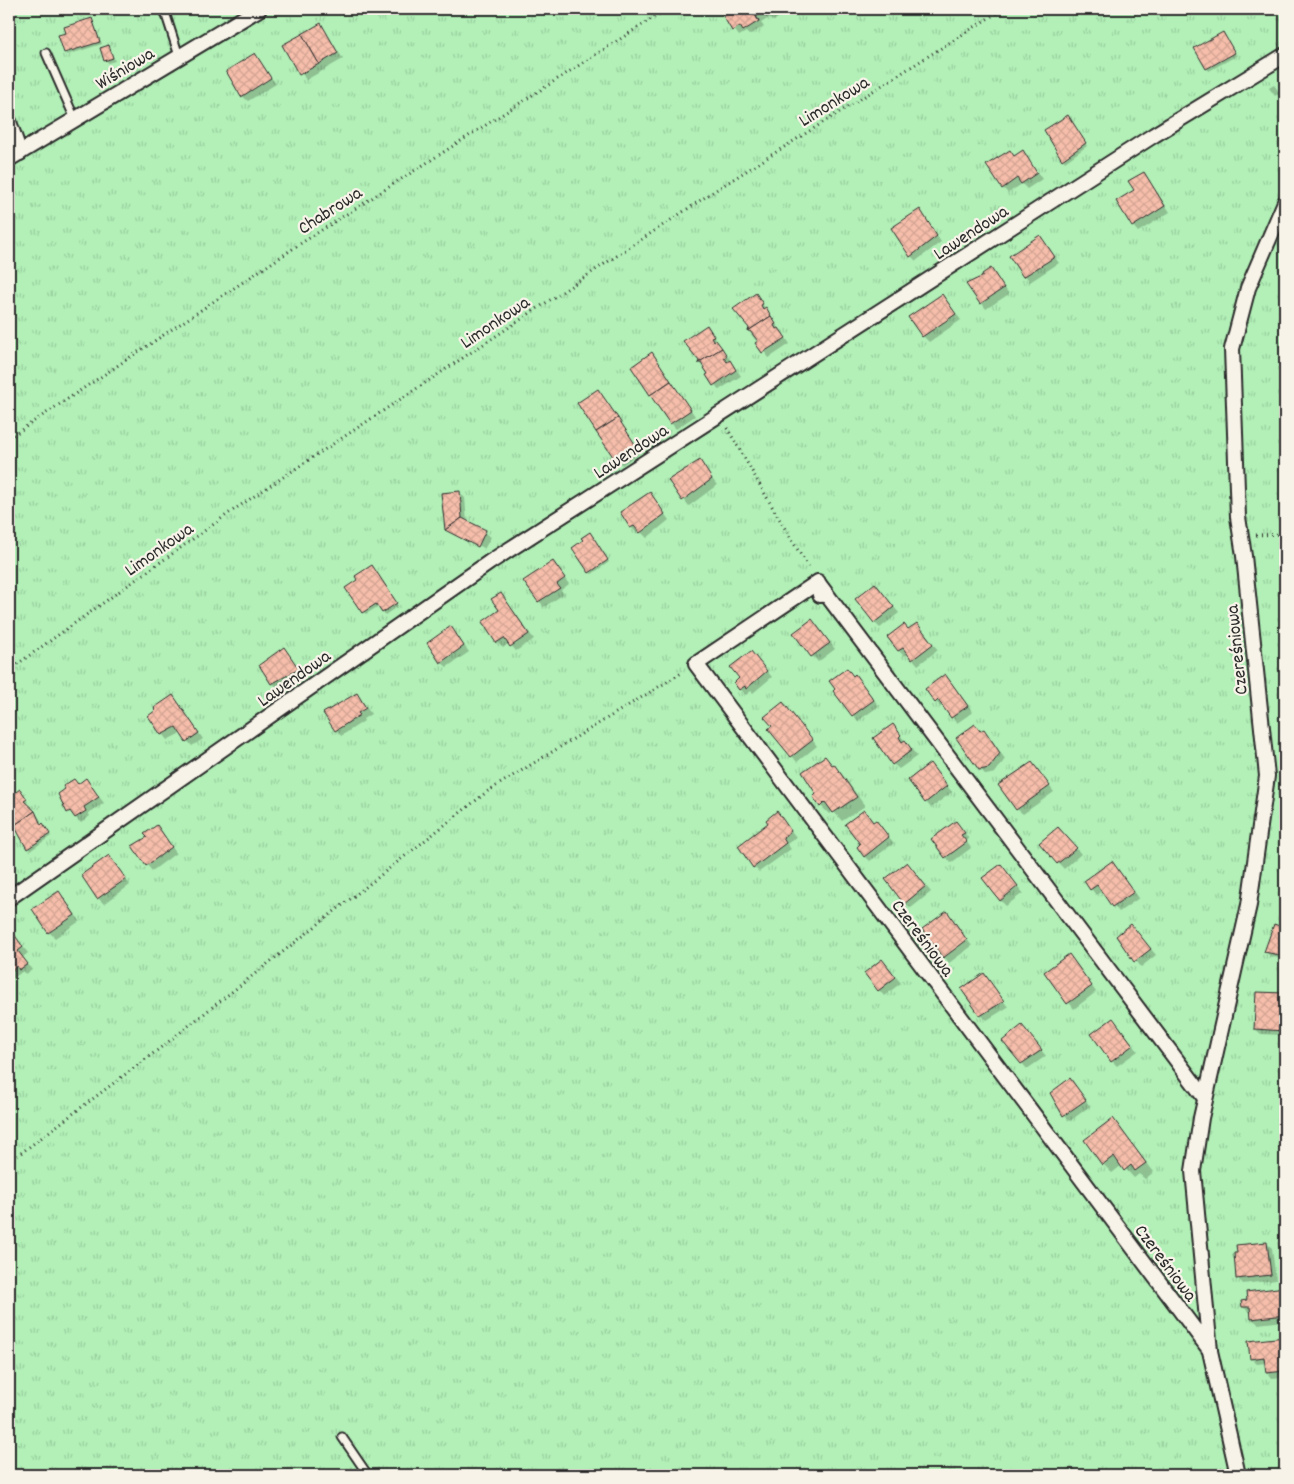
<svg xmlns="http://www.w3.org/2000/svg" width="1294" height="1484" font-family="Dekko,sans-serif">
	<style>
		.grass { fill: url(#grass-tufts); stroke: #6e8e71 }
		.shadow { fill: #0003 }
		.building { fill: url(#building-cross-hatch); stroke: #2b2b2b }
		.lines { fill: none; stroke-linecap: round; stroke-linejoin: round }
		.service-casing { stroke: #2b2b2b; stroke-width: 11 }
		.minor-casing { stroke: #2b2b2b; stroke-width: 18 }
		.path { stroke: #2b2b2b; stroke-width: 3; stroke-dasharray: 1 4; stroke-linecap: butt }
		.service { stroke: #f7f3e8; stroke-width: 7 }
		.minor { stroke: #f7f3e8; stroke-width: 14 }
		.labels { text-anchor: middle; stroke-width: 4.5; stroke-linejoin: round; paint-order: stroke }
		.street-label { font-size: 19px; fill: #2b2b2b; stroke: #f7f3e8 }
	</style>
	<defs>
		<pattern id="grass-tufts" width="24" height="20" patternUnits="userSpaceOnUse" patternTransform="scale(1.25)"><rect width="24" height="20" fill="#b2f0b7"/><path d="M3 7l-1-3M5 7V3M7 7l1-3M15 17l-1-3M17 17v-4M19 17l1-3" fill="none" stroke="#99ce9e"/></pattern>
		<pattern id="building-cross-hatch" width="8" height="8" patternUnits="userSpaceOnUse" patternTransform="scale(1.25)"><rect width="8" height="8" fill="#f6beab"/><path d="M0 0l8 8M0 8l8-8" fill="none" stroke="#d3a393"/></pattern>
	</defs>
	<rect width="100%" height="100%" fill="#f7e8dc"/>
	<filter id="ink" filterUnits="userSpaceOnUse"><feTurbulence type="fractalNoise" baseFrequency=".02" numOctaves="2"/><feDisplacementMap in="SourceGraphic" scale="10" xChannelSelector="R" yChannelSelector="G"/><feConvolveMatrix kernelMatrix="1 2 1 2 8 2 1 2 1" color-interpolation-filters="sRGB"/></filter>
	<g filter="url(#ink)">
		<rect class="grass" x="9" y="9" width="1276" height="1466"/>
		<g class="shadow">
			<polygon points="727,9 784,9 787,13 773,21 769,18 761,23 764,27 749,35 746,32 739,36 722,12"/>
			<polygon points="92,20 102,44 67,55 59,36"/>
			<polygon points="321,25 343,59 306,80 284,45"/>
			<polygon points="1223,33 1236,56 1209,71 1207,68"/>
			<polygon points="108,46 115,61 108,63 101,48"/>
			<polygon points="255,55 276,84 248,101 242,96"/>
			<polygon points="1274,85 1280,93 1275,96 1269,88"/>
			<polygon points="1068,116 1087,146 1065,162 1045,130"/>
			<polygon points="1010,152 1015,157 1022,152 1042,179 1027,189 1022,184 1008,193 1003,188"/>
			<polygon points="1144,173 1170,212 1138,232 1133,226 1136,191"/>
			<polygon points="920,211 941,242 916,261 911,256"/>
			<polygon points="1040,237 1059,263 1030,282 1011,256"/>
			<polygon points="991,269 1009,294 986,309 968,284 975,279 977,281"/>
			<polygon points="756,295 790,344 769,358 748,330 751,329"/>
			<polygon points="942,296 961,320 929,342 923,336"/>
			<polygon points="707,327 741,376 719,390 699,362"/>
			<polygon points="652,354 695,416 676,429 671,423"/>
			<polygon points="598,391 641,452 622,465 617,460"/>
			<polygon points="699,462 717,485 689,506 669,480"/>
			<polygon points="459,492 465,498 467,522 491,537 483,551 451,535 483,551 484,548 446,529"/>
			<polygon points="650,494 669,520 647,538 640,531 637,533 631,527"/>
			<polygon points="592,536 609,562 592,574 589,572"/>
			<polygon points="553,563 569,584 561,590 564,594 544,607 525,582"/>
			<polygon points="374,569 398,606 385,615 379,606 366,614 363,612"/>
			<polygon points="875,584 899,613 880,628 875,623"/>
			<polygon points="501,594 534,639 516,651 509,643 503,648 497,642"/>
			<polygon points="812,621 835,649 818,662 795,634"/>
			<polygon points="917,624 938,650 918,665 908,653 904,656 899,651 909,630"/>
			<polygon points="451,628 469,652 447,667 441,662"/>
			<polygon points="284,649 303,674 278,688 272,683"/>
			<polygon points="756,658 772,677 753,693 751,691 746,695 735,683"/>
			<polygon points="945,676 973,712 957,723 943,706 941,707 936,702"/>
			<polygon points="853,677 860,681 879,706 858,721 834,691"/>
			<polygon points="357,694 371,714 363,719 364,721 341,736 324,713"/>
			<polygon points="173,696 203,739 192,746 181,733 167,740 149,717"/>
			<polygon points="789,710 817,746 797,762 770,729"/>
			<polygon points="893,726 917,756 899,769 893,764"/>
			<polygon points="975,726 989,736 1005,759 995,773 986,775 980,769"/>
			<polygon points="825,757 842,774 865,806 842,821 833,811 829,814 821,806"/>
			<polygon points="1032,764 1054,792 1023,814 1017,809"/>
			<polygon points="930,765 952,792 931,808 926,802"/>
			<polygon points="86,780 104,803 88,813 90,816 81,823 63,804 79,785"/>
			<polygon points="20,791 28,802 26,803 28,806 32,807 42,822 39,823 41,826 45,827 51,836 30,851 18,829 16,830 13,826 15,825 9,816 9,798"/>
			<polygon points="777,813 796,837 787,844 791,849 759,872 754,867 770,824"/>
			<polygon points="876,822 894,843 870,861 865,856"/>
			<polygon points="961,828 969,839 966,841 971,848 951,863 933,840"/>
			<polygon points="162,832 176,853 152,871 147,865"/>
			<polygon points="1064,834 1081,854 1064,869 1041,844"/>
			<polygon points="109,857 130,885 104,904 98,898"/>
			<polygon points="1112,862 1139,898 1119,912 1102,891 1096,895 1085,881"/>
			<polygon points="912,869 931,892 911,908 905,903"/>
			<polygon points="1006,871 1023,893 1006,906 1000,900"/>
			<polygon points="59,892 80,921 55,938 49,932"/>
			<polygon points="947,913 972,946 949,963 924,929"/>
			<polygon points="1275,926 1285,929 1285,959 1271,957 1266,952"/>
			<polygon points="9,929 28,953 23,957 32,970 26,974 23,971 11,980 9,978"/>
			<polygon points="1136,931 1156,955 1141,967 1117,936"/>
			<polygon points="882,960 901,983 884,996 865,973"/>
			<polygon points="1074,961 1096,992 1074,1009 1046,972"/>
			<polygon points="984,975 1008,1007 987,1020 981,1015"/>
			<polygon points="1257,993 1285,994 1285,1035 1261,1034 1255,1029"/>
			<polygon points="1118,1025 1138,1051 1117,1066 1112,1061"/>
			<polygon points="1022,1027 1046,1056 1027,1069 1022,1063"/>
			<polygon points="1070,1080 1090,1106 1070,1121 1054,1101"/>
			<polygon points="1113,1120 1154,1172 1145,1179 1139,1174 1134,1178 1122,1165 1112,1173 1103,1164"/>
			<polygon points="1266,1243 1272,1248 1276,1280 1243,1284 1238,1278"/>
			<polygon points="1285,1289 1285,1321 1258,1324 1252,1318 1252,1312 1249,1312 1243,1307 1248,1301 1247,1293"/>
			<polygon points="1285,1338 1285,1377 1272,1378 1267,1373 1266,1363 1257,1364 1251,1358 1249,1342"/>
		</g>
		<g class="building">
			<polygon points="725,9 751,9 759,21 743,31 740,26 732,31 720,11"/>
			<polygon points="751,9 779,9 766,17 763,12 756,17 759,21"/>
			<polygon points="92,18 100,42 64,53 58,35 66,33 64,27"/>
			<polygon points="321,23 338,53 319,64 302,34"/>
			<polygon points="1223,32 1235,53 1206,69 1194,48"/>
			<polygon points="302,34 319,64 299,75 282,45"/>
			<polygon points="109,45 113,58 104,61 100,48"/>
			<polygon points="255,53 271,78 241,97 226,71"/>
			<polygon points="1068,115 1086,143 1062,160 1044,130"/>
			<polygon points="1010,150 1014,156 1023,150 1037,173 1021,184 1017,178 1002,189 986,165"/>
			<polygon points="1144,172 1165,206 1132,227 1116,201 1134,190 1128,181"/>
			<polygon points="920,209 937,236 910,257 891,228"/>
			<polygon points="1040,235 1055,257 1023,277 1009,256"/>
			<polygon points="991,268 1004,288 980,304 966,284 983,276 982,274"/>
			<polygon points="756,293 763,304 761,305 763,309 766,307 771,316 748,331 749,328 733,309"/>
			<polygon points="942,294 956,314 922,337 908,317"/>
			<polygon points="771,316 776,324 774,325 776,329 779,328 786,338 762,353 755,343 758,341 750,331 748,331"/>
			<polygon points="707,325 714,336 711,337 714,341 716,340 722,348 698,363 699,361 683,341"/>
			<polygon points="722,348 727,356 724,358 727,362 730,360 736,370 713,386 706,375 708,374 701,363 698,363"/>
			<polygon points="652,352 671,381 650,395 631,367"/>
			<polygon points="671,381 691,410 670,424 650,395"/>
			<polygon points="598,389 618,418 596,432 577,403"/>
			<polygon points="618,418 637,447 616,461 596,432"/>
			<polygon points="700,460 712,479 682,501 668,480"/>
			<polygon points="460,491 462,518 445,530 441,493"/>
			<polygon points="650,492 665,514 640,533 634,526 630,528 620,512"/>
			<polygon points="462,518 486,530 478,547 445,530"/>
			<polygon points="590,532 608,560 589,573 572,548 583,540 581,538"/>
			<polygon points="553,561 565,578 557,584 560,588 538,602 523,581"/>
			<polygon points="372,565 397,603 382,613 376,604 362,613 345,588 357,580 355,576"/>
			<polygon points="875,583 894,607 874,623 855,599"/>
			<polygon points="501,593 529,634 510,647 504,638 496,643 482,622 499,610 491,599"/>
			<polygon points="812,619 830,643 811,657 793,633"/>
			<polygon points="917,623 933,644 912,660 903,648 898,651 887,637 904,624 908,629"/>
			<polygon points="451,626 464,646 440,663 427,643"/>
			<polygon points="284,647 299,669 271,684 259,665"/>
			<polygon points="751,651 767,671 746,689 745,686 739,690 734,683 739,678 730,667"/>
			<polygon points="847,668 853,676 855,674 874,700 852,716 833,691 835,689 829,681"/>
			<polygon points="945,674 968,706 951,718 938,700 935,703 925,689"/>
			<polygon points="357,693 366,708 358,713 360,715 335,731 323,713"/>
			<polygon points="173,695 199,733 186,742 176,727 161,735 148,716 156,710 154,708"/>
			<polygon points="783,702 813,740 791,757 768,729 772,726 764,717"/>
			<polygon points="893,724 901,735 899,737 902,742 905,740 912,750 892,765 873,738"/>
			<polygon points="975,724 980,731 984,729 1000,753 989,768 979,770 956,738"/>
			<polygon points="825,756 832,765 834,764 857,797 833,813 825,802 820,807 813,797 816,794 802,772"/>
			<polygon points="1032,762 1050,786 1016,810 998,785"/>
			<polygon points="930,763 947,786 925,803 908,780"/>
			<polygon points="86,778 99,797 84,807 86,811 75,818 70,811 67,813 58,794 65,789 63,786 74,779 78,784"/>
			<polygon points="20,789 27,799 24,801 35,811 12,827 13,825 9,818 9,797"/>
			<polygon points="864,810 873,822 876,820 889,837 864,857 857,847 860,844 845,824"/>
			<polygon points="35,811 41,825 43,823 50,834 27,849 15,827 12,827"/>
			<polygon points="777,811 791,831 783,838 786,843 753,868 738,846 768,823 766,820"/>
			<polygon points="956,821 965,833 961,835 967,842 945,858 931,839"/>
			<polygon points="157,825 172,847 146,866 132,846 147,837 144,834"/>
			<polygon points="1058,827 1077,848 1057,864 1039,843"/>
			<polygon points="109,855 126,879 97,899 81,875"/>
			<polygon points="1112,861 1134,892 1112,907 1097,885 1090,890 1084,881"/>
			<polygon points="907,862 926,886 904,904 885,879"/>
			<polygon points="1001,864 1018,886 1000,901 982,878"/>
			<polygon points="59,891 75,915 48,933 32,909"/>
			<polygon points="947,911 967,940 943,958 922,929"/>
			<polygon points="1131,924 1151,949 1134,962 1116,936"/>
			<polygon points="1274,924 1285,928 1285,956 1264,952"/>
			<polygon points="9,927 23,947 18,951 28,964 19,970 17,966 9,973"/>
			<polygon points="1069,954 1092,986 1067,1004 1044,972"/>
			<polygon points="882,959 896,977 878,991 864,973"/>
			<polygon points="984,973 1004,1001 980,1016 961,989"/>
			<polygon points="1256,992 1285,993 1285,1031 1254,1029"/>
			<polygon points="1113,1018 1133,1045 1111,1062 1091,1034"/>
			<polygon points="1022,1025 1042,1050 1021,1064 1002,1041"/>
			<polygon points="1070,1078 1086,1100 1063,1116 1050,1093"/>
			<polygon points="1113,1118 1146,1163 1135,1171 1131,1165 1124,1171 1114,1156 1102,1165 1084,1140"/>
			<polygon points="1267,1242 1271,1275 1236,1279 1234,1253 1237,1253 1236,1245"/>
			<polygon points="1285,1287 1285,1315 1251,1319 1250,1307 1242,1307 1241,1301 1247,1300 1246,1292"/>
			<polygon points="1285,1337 1285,1371 1266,1373 1264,1357 1250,1359 1248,1341"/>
		</g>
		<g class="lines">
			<defs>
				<g id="service">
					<polyline points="164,9 179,56"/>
					<polyline points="46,53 75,119"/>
					<polyline points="342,1437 368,1475"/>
				</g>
				<g id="minor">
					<polyline points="9,122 20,153"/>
					<polyline points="9,159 259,9"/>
					<polyline points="818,583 1205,1098"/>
					<polyline points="820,595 818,582 696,664 1210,1350"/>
					<polyline points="9,898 490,562 1154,135 1285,55"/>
					<polyline points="1238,1475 1210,1351 1193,1171 1201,1118 1249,905 1267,776 1244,556 1238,517 1232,349 1248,288 1285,202"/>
				</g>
			</defs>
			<use href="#service" class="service-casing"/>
			<use href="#minor" class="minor-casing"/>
			<g class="path">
				<path d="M727 428C755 475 780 523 810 569"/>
				<polyline points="9,438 303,242 667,9"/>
				<polyline points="1256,535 1285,534"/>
				<polyline points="9,670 235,509 716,190 1003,9"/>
				<polyline points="9,1162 159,1049 488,791 683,672"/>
			</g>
			<use href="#service" class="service"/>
			<use href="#minor" class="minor"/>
		</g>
	</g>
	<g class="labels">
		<g class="street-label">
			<text transform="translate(124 67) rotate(-31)" y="7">Wiśniowa</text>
			<text transform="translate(833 100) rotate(-32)" y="7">Limonkowa</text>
			<text transform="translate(329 209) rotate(-33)" y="7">Chabrowa</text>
			<text transform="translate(970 231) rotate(-33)" y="7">Lawendowa</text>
			<text transform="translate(494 321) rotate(-34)" y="7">Limonkowa</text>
			<text transform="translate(630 450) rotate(-33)" y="7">Lawendowa</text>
			<text transform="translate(158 548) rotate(-35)" y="7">Limonkowa</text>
			<text transform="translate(1235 650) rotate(-96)" y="7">Czereśniowa</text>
			<text transform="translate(293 677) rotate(-35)" y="7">Lawendowa</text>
			<text transform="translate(924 937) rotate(53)" y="7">Czereśniowa</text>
			<text transform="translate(1167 1262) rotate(53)" y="7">Czereśniowa</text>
		</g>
	</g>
	<rect width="1294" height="1484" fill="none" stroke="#f7f3e8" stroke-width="30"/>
	<rect x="15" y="15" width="1264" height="1454" fill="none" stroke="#2b2b2b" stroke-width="2" filter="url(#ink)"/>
</svg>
